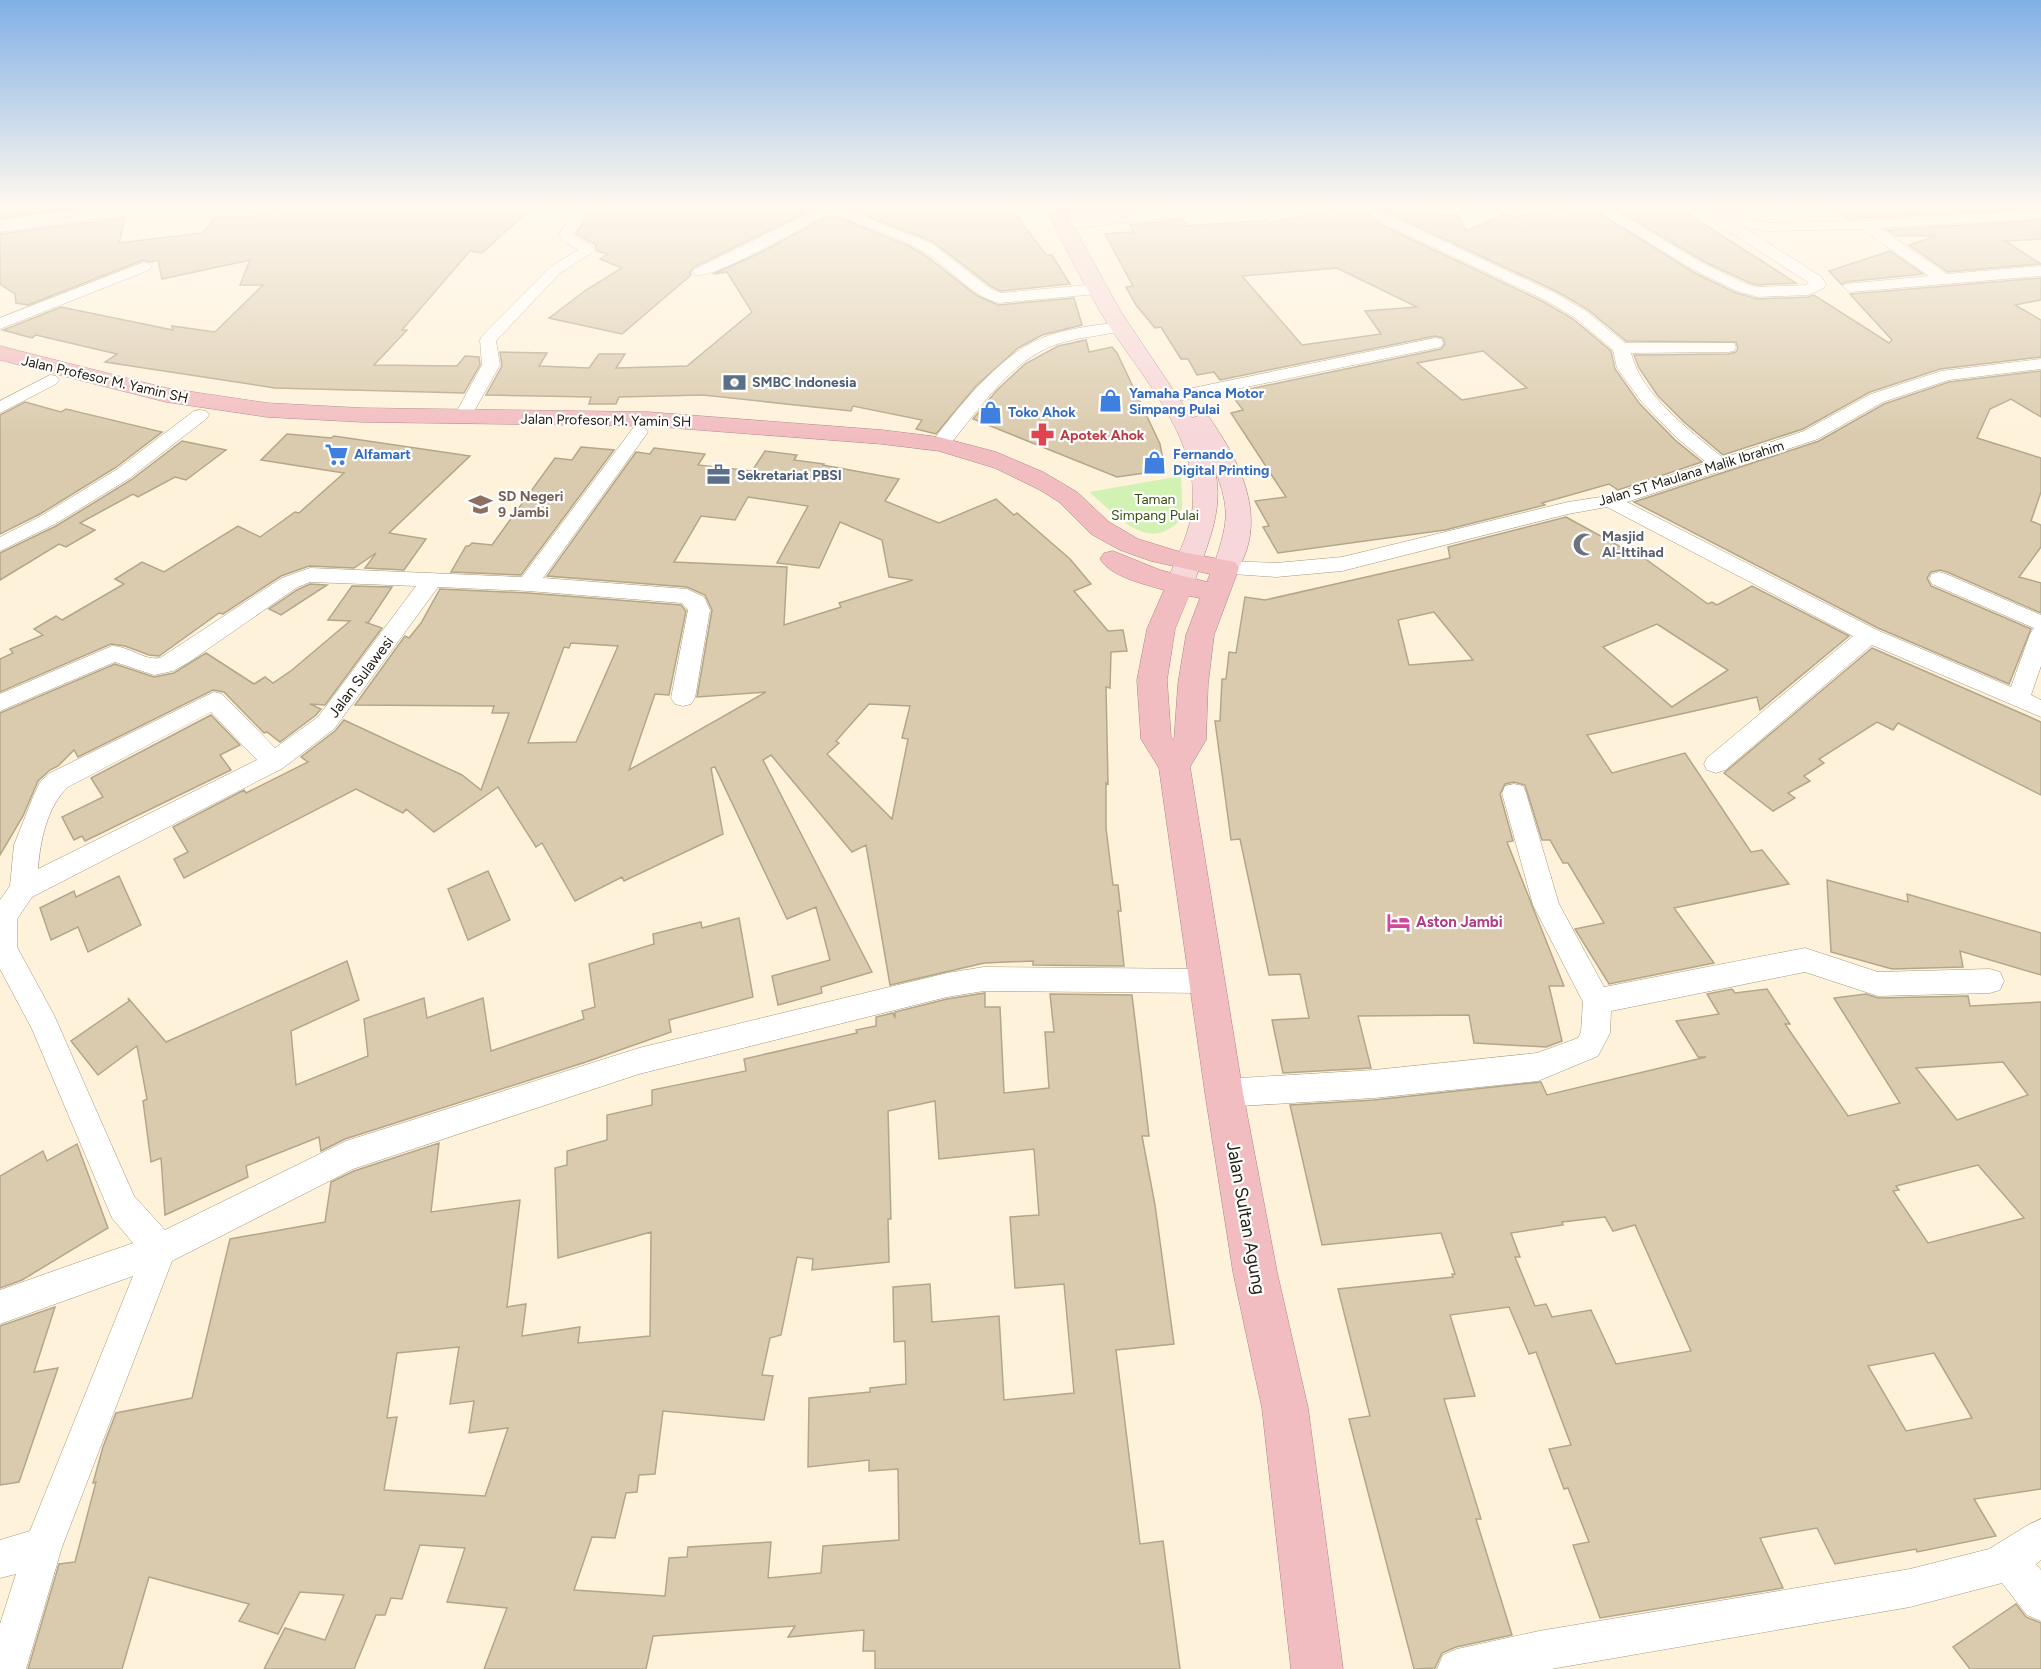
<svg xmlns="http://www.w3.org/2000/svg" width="2041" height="1669" font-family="Figtree,sans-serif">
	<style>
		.green { fill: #d2f2b4 }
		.building { fill: #dacbae; stroke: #b4a68a; stroke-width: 1.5; fill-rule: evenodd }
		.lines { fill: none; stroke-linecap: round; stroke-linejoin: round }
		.street-casing { stroke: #a5977b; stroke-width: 1 }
		.secondary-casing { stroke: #a5977b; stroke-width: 1 }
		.primary-casing { stroke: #aa8685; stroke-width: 1 }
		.highway-casing { stroke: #aa8685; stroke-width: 1 }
		.street { fill: #fff; fill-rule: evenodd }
		.secondary { fill: #fff; fill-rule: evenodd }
		.primary { fill: #f7d7da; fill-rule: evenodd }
		.highway { fill: #f2bdc1; fill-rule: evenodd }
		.labels { text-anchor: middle; stroke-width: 4.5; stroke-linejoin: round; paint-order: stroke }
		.far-street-label { font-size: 14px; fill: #252015; stroke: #fff }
		.far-service-label { font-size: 14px; font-weight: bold; fill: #4e5e75; stroke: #fff; text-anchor: start }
		.far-shop-label { font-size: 14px; font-weight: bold; fill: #366cbe; stroke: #fff; text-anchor: start }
		.far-health-label { font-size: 14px; font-weight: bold; fill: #be3a42; stroke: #fff; text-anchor: start }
		.far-education-label { font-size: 14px; font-weight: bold; fill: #785e54; stroke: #fff; text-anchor: start }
		.far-park-label { font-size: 14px; fill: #365110; stroke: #fff }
		.far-worship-label { font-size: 14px; font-weight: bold; fill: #5b616d; stroke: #fff; text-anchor: start }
		.street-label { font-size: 15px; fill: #252015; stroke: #fff }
		.hotel-label { font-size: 15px; font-weight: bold; fill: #b23c85; stroke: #fff; text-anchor: start }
		.near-street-label { font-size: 18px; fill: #252015; stroke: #fff }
	</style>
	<rect width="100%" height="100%" fill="#fef2db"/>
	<path class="green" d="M1181 476C1181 488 1184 506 1180 518 1178 524 1173 527 1167 530 1139 545 1109 508 1089 492Z"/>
	<g class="building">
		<polygon points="0,204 102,204 0,218"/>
		<polygon points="278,204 536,204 482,253 470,251 402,330 407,330 374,365 457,366 465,356 479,357 480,365 464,393 275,388 105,362 117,354 36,335 32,338 3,330 61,307 173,330 172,326 215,332 263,285 240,285 250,260 162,279 158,260 151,262 143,260 28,305 16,303 15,294 0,284 0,234 125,218 119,243 202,233 215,218 248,218 275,210"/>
		<polygon points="603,204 793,204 796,210 805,213 694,267 690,272 691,275 622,334 549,318 586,290 622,268 600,259 608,254 597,251 595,244 576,234 585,220"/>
		<polygon points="891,204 1008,204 1046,255 1052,255 1070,284 1001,291 992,287 932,241 867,216 885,211"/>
		<path d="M1324 204H1356L1383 226 1544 302 1573 319 1611 351 1615 369 1639 403 1675 440 1702 462 1618 490 1609 484 1542 503 1545 505 1445 530 1278 553 1263 527 1269 526 1255 501 1286 497 1231 413 1243 410 1230 393 1441 349 1445 344 1443 338 1435 336 1220 380 1214 372 1197 375 1188 359H1181L1161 327 1155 328 1136 305 1126 287 1133 286 1105 234 1133 232 1130 225 1182 219 1187 226 1268 220 1270 223 1331 209ZM1337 268 1417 307 1365 311 1381 334 1302 345 1242 276ZM1483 351 1527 388 1462 400 1417 363Z"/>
		<polygon points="1377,204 1406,204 1407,207 1425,207 1428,214 1459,215 1466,231 1504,214 1512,217 1584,204 1693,272 1736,293 1758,299 1808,297 1814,295 1889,343 1892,340 1850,294 2041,278 2041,300 2015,305 2041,320 2041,357 1940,369 1870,392 1803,429 1723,455 1684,422 1658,396 1639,368 1634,355 1728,354 1736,352 1738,348 1736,342 1626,341 1587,309 1558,292 1395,216"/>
		<polygon points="1607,204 1673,204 1796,283 1758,285 1750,283 1705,262"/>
		<polygon points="1821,204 2041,204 2041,208 1847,219"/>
		<polygon points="826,217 840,218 909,246 928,257 976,295 998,305 1074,298 1082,325 1042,335 1018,348 976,386 936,434 916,429 922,420 853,406 851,411 703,395 619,397 616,404 589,404 591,397 486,395 502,366 500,352 547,353 539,366 589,368 599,354 625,354 616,368 687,366 752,312 727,272 713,274 762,252"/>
		<polygon points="2041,220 2041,239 2005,241 2041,264 1948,272 1909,245 1936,236 1896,236 1887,230"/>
		<polygon points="1890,251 1923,274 1845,282 1842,285 1829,271"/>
		<polygon points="1086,340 1089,352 1112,347 1117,353 1160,444 1165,470 1117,477 973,419 997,390 1025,364 1058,346"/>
		<polygon points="2041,371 2041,417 2011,399 1990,409 1977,438 2041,458 2041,492 2031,521 2041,525 2041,547 2019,577 2041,583 2041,613 1947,572 1940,570 1931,572 1927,578 1931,586 2031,629 2009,684 1878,628 1634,502 1819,441 1884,404 1949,382"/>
		<polygon points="25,402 61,412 66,409 162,432 115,468 40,514 0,534 0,415"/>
		<polygon points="287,434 331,438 334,436 470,456 389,533 426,539 404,570 365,568 376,553 354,568 309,566 281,576 223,614 219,613 159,656 149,655 125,646 111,644 0,692 0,659 13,653 10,649 43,635 34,629 56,616 62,620 124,584 115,579 142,562 164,572 238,526 260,537 295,512 299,513 344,473 261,460"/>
		<polygon points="182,441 226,450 186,480 175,477 138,497 133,494 80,523 95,530 66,547 59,544 0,580 0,553 56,526 131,480"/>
		<polygon points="581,447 614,450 521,575 451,572 466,546 469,546 472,543 492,545 555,458 572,460"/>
		<path d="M654 448 705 454 698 465 752 471 765 451 797 455 794 460 824 464 823 465 899 479 885 501 939 523 996 499 1014 515 1017 513 1070 559 1091 584 1074 591 1108 631 1123 630 1127 651 1111 652 1110 688 1106 687 1108 784 1106 783V828L1113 885H1118L1121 911H1118L1124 966 1033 965V961L984 963 890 985 866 845 852 852 771 755 763 760 872 972 821 987 822 993 778 1005 772 976 830 960 816 907 787 919 715 767 711 768 723 834 624 881 622 877 575 901 542 843 536 847 498 787 434 832 406 809 403 813 356 789 184 878 174 859 188 852 173 827 244 790 246 793 308 762 301 757 335 731 344 720 462 775 481 790 509 713H492L494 706 355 705 405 636 409 638 421 623 440 589 528 593 681 605 686 611 669 695 655 694 629 770 766 692 697 697 712 610 705 595 687 587 547 576 636 452 650 454ZM748 497 808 506 777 563 819 568 840 522 882 540 889 577 913 580 839 603 841 607 784 625 787 567 674 562 701 516 735 520ZM571 643 618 646 576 742 528 743 564 647 569 648ZM869 704 910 706 902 738 908 739 892 819 827 754 839 743 836 741Z"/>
		<path d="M1566 517 1637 556 1640 555 1708 604 1712 602 1717 605 1752 586 1849 636 1760 710 1757 697 1587 735 1612 773 1685 753 1751 852 1762 850 1789 884 1674 908 1714 963 1609 984 1575 929 1604 923 1568 863H1563L1550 840H1542L1525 785 1514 782 1505 784 1500 794 1513 841 1507 842 1564 986H1549L1562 1041 1546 1047 1474 1043 1469 1015 1358 1016 1371 1068 1283 1073 1272 1020 1309 1018 1300 974 1269 975 1240 839 1231 840 1215 721H1220L1222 679H1226L1229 652 1236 653 1245 597 1265 600 1450 558 1448 547ZM1434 612 1473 660 1409 665 1398 620ZM1657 624 1728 670 1672 707 1603 647Z"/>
		<polygon points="310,584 327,585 281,615 269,609 297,590"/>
		<polygon points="352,586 392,587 368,623 365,622 382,628 325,705 310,704 321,709 316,715 280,742 267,732 264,733 224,692 213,690 78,757 74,750 58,766 50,770 38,781 23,816 0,855 0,713 115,664 154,677 174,673 206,653 254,684 265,677 273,683 292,670 350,621 328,620"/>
		<polygon points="1872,648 2041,722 2041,795 1898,723 1893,730 1877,722 1819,759 1824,763 1804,776 1810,781 1788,793 1795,798 1773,811 1724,773"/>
		<polygon points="211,715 240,745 220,755 231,770 85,841 82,836 74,840 62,817 103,797 91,778"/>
		<polygon points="488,871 510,920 468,940 448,889"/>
		<polygon points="119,876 141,925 88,952 78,927 51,940 40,908 74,891 76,897"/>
		<polygon points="1827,880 1908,902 1907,894 2041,933 2041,975 1960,951 1963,967 1892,969 1831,952"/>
		<polygon points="739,918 753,997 669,1020 671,1032 586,1062 345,1139 321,1151 319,1137 246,1166 248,1177 165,1215 161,1158 151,1162 143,1101 147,1099 137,1046 98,1075 71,1041 129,1001 128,998 166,1042 347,961 359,1000 291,1031 296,1085 368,1056 364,1019 424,998 427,1018 483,998 491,1051 584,1019 582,1011 595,1007 589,964 654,944 653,934 701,922 702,928"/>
		<path d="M1732 989 1735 993 1767 989 1790 1024H1785L1848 1116 1900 1103 1834 998 1866 994 1878 998 1968 996 1970 1006 2041 1002V1489L1974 1499 1996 1536 1917 1552 1916 1549 1835 1564 1817 1528 1760 1538 1783 1588 1600 1618 1573 1545 1589 1542 1568 1488 1564 1489 1549 1449 1571 1445 1536 1352 1529 1354 1509 1307 1450 1315 1475 1396 1444 1399 1481 1519H1476L1512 1635 1456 1647 1442 1653 1435 1668 1414 1669 1349 1419 1370 1416 1338 1289 1453 1277 1452 1274H1455L1441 1233 1322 1245 1290 1105 1374 1100 1541 1082 1547 1095 1706 1057H1698L1676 1021 1719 1014 1707 994ZM2003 1062 2028 1095 1957 1120 1916 1068ZM1978 1165 2024 1218 1928 1243 1893 1191 1899 1190 1896 1186ZM1605 1217 1613 1231 1635 1225 1691 1351 1616 1364 1591 1310 1552 1317 1546 1304 1535 1306 1515 1257H1520L1511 1233 1563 1225 1562 1222ZM1934 1353 1972 1418 1906 1431 1868 1366Z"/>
		<path d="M985 993V1007H1000L1004 1093 1049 1088 1045 1032H1054L1050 994 1132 995 1149 1136H1142L1155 1205 1174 1344 1116 1350 1140 1544 1163 1541 1180 1669H875V1651H863L864 1630 788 1637 795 1626 653 1636 646 1669H484L507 1608 447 1602 465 1548 420 1545 402 1599 391 1598 385 1615H376L354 1669H264L285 1628 325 1640 344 1595 300 1592 278 1634 239 1621 249 1604 149 1577 122 1669H28L59 1564 75 1562 96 1482 93 1483 103 1447 116 1413 192 1398 230 1239 325 1222 331 1182 354 1171 439 1143 431 1212 520 1200 507 1307 526 1304 522 1336 580 1327 578 1343 650 1336 651 1232 558 1258 555 1168 567 1165V1151L607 1140V1115L652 1105V1090L746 1071 744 1059 857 1033 856 1030 876 1026V1017L893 1013 895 1018V1012L947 999ZM935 1101 939 1159 1034 1149 1039 1215 1010 1217 1015 1288 1064 1284 1074 1393 1004 1400 999 1316 932 1322 930 1284 893 1287 894 1342 905 1341 906 1384 870 1388V1392L809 1398 808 1467 869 1460V1471L898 1469 899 1540 823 1546 821 1573 768 1578 771 1542 688 1547 687 1557 669 1558 665 1596 574 1590 592 1537 615 1538 626 1493 637 1492 639 1475 655 1474 663 1411 764 1420 773 1376 762 1375 770 1338 781 1335 797 1257 813 1259 812 1270 889 1262 888 1219H891L888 1111ZM459 1347 450 1404 474 1401 469 1433 508 1428 485 1496 384 1490 397 1417 387 1418 397 1353Z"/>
		<polygon points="77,1144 108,1228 22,1280 0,1288 0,1176 43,1151 47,1161"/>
		<polygon points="55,1307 34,1372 58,1368 19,1482 0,1485 0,1326"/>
		<polygon points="2016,1604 2026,1617 2041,1623 2041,1669 1970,1669 1953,1647"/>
	</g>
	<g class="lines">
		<defs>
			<g id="street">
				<polygon points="579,204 593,204 573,235 591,245 595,251 560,273 496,341 500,365 468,422 456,422 453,418 482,365 480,340 482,336 550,267 578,250 563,241 559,235"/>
				<path d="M1358 204H1374L1394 218 1557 294 1586 311 1625 343H1734L1736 347 1734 351 1728 352 1631 353C1641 395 1691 431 1723 458L1804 431 1871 394 1941 371 2041 359V369L1949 380 1883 402 1818 439 1627 502 1877 630 2011 687 2030 634 2034 628 1932 584 1929 579 1932 574 1939 572 1946 574 2041 615V666L2031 695 2041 700V717L1872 645 1725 770 1716 773 1707 770 1704 764 1707 758 1853 636 1607 507 1568 514 1342 571 1276 577 1219 573 1216 568 1219 563 1226 561 1276 563 1342 557 1568 502 1607 496 1707 463 1677 438 1641 401 1617 368 1613 350 1574 317 1545 300 1384 224Z"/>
				<polygon points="1481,204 1527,204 1525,207 1506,210 1483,207"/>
				<polygon points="1586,204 1603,204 1704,264 1749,285 1758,287 1805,285 1809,283 1691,207 1689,204 1705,204 1726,217 1727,212 1737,212 1750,219 1767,223 1865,221 2041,210 2041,218 1880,228 1947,274 2041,266 2041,276 1851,292 1843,287 1845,284 1929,276 1862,229 1767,231 1741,226 1822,277 1826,285 1824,288 1808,295 1758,297 1737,291 1694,270"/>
				<path d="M824 206 831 210 829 213C807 225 713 280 695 275L692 272 695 269Z"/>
				<path d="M847 210 931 243 991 289 1001 293 1097 284 1105 289 1097 294 999 303C967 295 948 263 919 249 895 236 867 227 842 217L840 214 842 211Z"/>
				<polygon points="144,262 149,264 152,267 149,270 0,329 0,318"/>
				<path d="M1119 322 1125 324 1127 327 1125 330C1102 336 1079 337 1057 344 1009 361 978 411 947 448H933L931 444C953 412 998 359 1033 342 1059 329 1090 326 1119 322Z"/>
				<polygon points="1435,338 1441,339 1443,343 1441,347 1183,400 1177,399 1174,395 1177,391 1183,390"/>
				<polygon points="50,375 56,376 59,380 56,384 0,413 0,401"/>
				<polygon points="200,410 206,411 209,415 206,419 130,478 55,524 0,551 0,537 41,516 116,470 194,411"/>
				<path d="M639 426 645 428 648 432 543 578 687 589 704 597 710 610 695 698 691 704 683 706 675 704 671 698 688 610 682 603 528 591 438 587 334 729 283 768 32 897 17 919V947L54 1015 134 1196 165 1230 346 1141 639 1048 947 973 984 967 1205 969 1215 972 1219 981 1215 990 1205 993 984 991 947 997 639 1074 353 1169 172 1261 62 1547 26 1669H0V1624L16 1574 0 1578V1540L30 1531 133 1276 0 1324V1290L133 1243 112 1218 32 1029 0 969V900L10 886 14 845 33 797 40 782 50 773 214 692 222 694 275 748 318 717 416 586 310 582 296 588 189 662 173 671 154 675 115 662 0 711V694L112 646C129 646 144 661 160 658L282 578 310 568 522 577 633 428ZM211 712 257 760 38 869C40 842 47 806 68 787Z"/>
				<polygon points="1514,784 1523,786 1526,793 1559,904 1604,987 1805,948 1878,972 1990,969 2000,972 2004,981 2000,990 1990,993 1878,996 1805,972 1611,1011 1610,1033 1598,1056 1538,1081 1374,1098 1224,1107 1213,1103 1209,1093 1213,1083 1224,1079 1374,1070 1537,1053 1578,1038 1581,1032 1583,1002 1533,905 1502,793 1505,786"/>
				<polygon points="2041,1519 2041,1560 2036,1564 2041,1570 2041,1621 2027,1615 2002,1583 1910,1607 1551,1669 1437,1669 1443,1655 1457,1649 1539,1631 1910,1569 1989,1549 2028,1525"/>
			</g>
			<g id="secondary">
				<polygon points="116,204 276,204 274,208 247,216 116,216 0,232 0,220"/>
				<path d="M795 204C811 203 826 206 842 207 858 207 873 203 889 204 885 210 879 210 873 212 845 220 824 216 797 208Z"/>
				<polygon points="1193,204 1249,204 1247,208 1240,210 1076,228 1069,226 1067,222 1069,218 1076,216"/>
			</g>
			<path id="primary" d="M1043 204H1061L1121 312 1192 418 1201 415 1209 417C1241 463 1270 521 1235 574L1226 577 1217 574 1213 568C1227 525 1232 512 1214 467 1226 509 1206 547 1193 586L1189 592 1179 595 1169 592 1165 586C1176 558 1193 529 1193 499 1195 429 1135 370 1101 313 1080 278 1062 241 1043 204Z"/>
			<path id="highway" d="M0 346 166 388 267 403 362 408 648 412 882 430 939 437 996 452 1043 472 1077 492 1109 522 1138 539 1177 551 1235 562 1239 568 1214 635 1208 684 1206 740 1190 767 1243 1093 1277 1272 1308 1408 1343 1669H1291L1262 1408 1233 1272 1205 1093 1159 768 1141 739 1137 680 1147 629 1164 590C1144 584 1111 577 1100 559L1104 553 1113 551 1160 570 1207 582 1210 574 1151 561 1120 550 1091 534 1059 502 1040 490 995 468 939 451 882 444 648 426 362 422 267 417 166 402 0 360ZM1189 596 1200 598 1186 635 1178 684 1174 741 1171 737 1167 680 1175 629Z"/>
		</defs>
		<use href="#street" class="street-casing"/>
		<use href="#secondary" class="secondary-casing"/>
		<use href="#primary" class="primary-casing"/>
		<use href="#highway" class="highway-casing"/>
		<use href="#street" class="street"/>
		<use href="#secondary" class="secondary"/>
		<use href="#primary" class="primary"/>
		<use href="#highway" class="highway"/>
	</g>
	<linearGradient id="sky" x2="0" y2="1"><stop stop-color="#81b0e5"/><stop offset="0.47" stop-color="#fff9ef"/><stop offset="1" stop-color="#fff9ef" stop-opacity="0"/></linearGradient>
	<rect width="2041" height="437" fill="url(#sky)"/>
	<defs>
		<symbol id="bank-bare" viewBox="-9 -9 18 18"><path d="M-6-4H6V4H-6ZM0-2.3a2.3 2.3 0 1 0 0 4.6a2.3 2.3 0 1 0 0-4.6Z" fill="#5c6f8a" stroke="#fff" stroke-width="2.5" paint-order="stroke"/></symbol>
		<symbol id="shop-bare" viewBox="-9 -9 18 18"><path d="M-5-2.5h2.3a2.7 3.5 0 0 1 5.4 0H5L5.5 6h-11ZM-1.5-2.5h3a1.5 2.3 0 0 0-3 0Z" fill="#3f7fe0" stroke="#fff" stroke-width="2.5" paint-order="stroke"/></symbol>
		<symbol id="pharmacy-bare" viewBox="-9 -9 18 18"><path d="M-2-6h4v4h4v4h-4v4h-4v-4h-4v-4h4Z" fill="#e0444e" stroke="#fff" stroke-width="2.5" paint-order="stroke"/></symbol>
		<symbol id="supermarket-bare" viewBox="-9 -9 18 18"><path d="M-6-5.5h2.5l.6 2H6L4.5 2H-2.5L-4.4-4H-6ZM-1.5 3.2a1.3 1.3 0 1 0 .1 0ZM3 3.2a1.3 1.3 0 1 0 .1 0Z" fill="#3f7fe0" stroke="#fff" stroke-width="2.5" paint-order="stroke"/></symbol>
		<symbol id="office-bare" viewBox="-9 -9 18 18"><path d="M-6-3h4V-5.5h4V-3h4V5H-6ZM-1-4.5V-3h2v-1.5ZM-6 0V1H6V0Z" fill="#5c6f8a" stroke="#fff" stroke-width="2.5" paint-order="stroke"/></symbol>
		<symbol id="school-bare" viewBox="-9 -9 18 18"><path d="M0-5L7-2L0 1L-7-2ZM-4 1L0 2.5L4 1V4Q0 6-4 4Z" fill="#8d6e63" stroke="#fff" stroke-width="2.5" paint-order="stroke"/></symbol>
		<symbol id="mosque-bare" viewBox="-9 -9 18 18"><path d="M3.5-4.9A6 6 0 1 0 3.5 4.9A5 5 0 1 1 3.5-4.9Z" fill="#6b7280" stroke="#fff" stroke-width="2.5" paint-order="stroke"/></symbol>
		<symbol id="hotel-bare" viewBox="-9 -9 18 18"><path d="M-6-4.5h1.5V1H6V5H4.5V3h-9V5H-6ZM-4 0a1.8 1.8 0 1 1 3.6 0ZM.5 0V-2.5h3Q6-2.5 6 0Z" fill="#d1479c" stroke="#fff" stroke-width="2.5" paint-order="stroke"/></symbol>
	</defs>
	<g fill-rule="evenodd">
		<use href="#bank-bare" x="718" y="366" width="33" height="33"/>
		<use href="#shop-bare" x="1094" y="384" width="33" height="33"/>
		<use href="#shop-bare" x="974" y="396" width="33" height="33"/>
		<use href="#pharmacy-bare" x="1026" y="418" width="33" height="33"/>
		<use href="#supermarket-bare" x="320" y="438" width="33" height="33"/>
		<use href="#shop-bare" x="1138" y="446" width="33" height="33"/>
		<use href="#office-bare" x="702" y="458" width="33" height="33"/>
		<use href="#school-bare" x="464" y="488" width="33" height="33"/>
		<use href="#mosque-bare" x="1568" y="528" width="33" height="33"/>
		<use href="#hotel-bare" x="1382" y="906" width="33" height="33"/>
	</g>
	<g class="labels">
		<g class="far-street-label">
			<text transform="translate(105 379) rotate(13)" y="5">Jalan Profesor M. Yamin SH</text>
			<text transform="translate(606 420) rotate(1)" y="5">Jalan Profesor M. Yamin SH</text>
			<text transform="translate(1691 473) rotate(-17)" y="5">Jalan ST Maulana Malik Ibrahim</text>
		</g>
		<g class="far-service-label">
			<text x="752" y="387">SMBC Indonesia</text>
			<text x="737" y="480">Sekretariat PBSI</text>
		</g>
		<g class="far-shop-label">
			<text x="1129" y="398">Yamaha Panca Motor<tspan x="1129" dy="16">Simpang Pulai</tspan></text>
			<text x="1008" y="417">Toko Ahok</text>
			<text x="354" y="459">Alfamart</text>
			<text x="1173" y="459">Fernando<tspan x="1173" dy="16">Digital Printing</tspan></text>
		</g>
		<g class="far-health-label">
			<text x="1060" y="440">Apotek Ahok</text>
		</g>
		<g class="far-education-label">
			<text x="498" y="501">SD Negeri<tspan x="498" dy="16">9 Jambi</tspan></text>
		</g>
		<g class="far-park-label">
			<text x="1155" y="504">Taman<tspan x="1155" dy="16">Simpang Pulai</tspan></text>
		</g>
		<g class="far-worship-label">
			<text x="1602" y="541">Masjid<tspan x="1602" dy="16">Al-Ittihad</tspan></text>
		</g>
		<g class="street-label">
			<text transform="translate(361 677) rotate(-53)" y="5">Jalan Sulawesi</text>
		</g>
		<g class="hotel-label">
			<text x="1416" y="927">Aston Jambi</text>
		</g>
		<g class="near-street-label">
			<text transform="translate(1246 1218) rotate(80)" y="6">Jalan Sultan Agung</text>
		</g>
	</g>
</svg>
